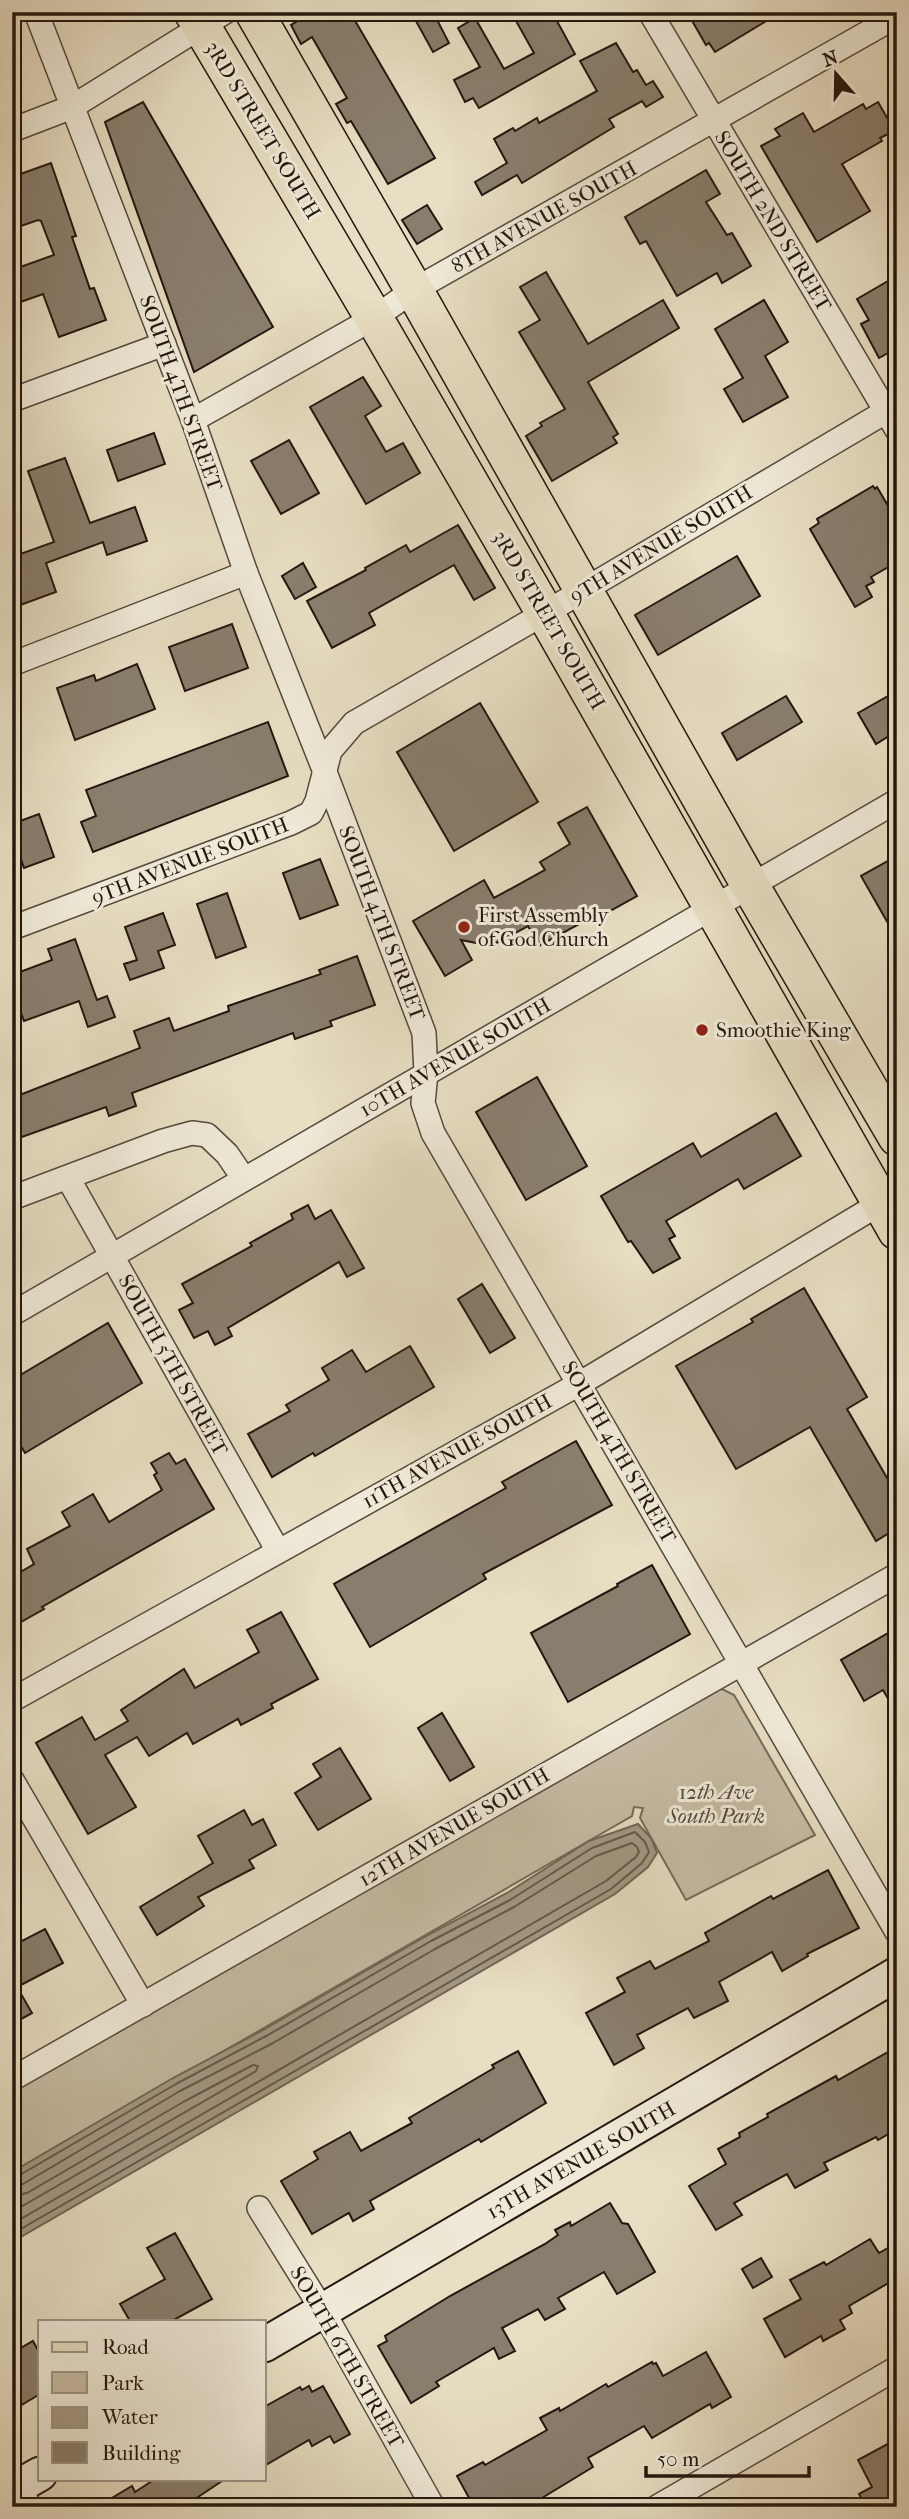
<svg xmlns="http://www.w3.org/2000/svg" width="909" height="2519" font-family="'IM FELL French Canon',serif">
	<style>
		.green { fill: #c6bca4; stroke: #746a5a; stroke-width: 2 }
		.water { fill: #a49a86; stroke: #706656; stroke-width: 2 }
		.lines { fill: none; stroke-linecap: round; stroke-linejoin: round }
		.shore { stroke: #64584a; stroke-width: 2 }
		.building { fill: #897e6d; stroke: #23170f; stroke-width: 2 }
		.street-casing { stroke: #54493c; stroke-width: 26 }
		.secondary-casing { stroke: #23170f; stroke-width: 37 }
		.primary-casing { stroke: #23170f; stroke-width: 40 }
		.street { stroke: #efead8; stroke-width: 23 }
		.secondary { stroke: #efead8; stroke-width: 33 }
		.primary { stroke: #e7dec3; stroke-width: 37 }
		.poi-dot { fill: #8f2418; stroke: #efead8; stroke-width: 2.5 }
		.labels { text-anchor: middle; stroke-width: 6; stroke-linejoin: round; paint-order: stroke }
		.street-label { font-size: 21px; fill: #23170f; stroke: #efead8 }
		.poi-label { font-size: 21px; fill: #23170f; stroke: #efead8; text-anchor: start }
		.park-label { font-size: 21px; font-style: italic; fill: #54493c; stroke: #efead8 }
	</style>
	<rect width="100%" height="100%" fill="#e7dec3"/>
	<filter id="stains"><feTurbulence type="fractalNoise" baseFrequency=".00286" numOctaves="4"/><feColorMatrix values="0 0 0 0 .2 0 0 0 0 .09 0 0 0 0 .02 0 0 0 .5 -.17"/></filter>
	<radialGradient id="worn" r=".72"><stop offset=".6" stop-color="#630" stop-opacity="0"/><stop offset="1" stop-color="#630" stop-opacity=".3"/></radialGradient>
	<polygon class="green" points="714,1685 734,1695 815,1835 686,1900 640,1818 643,1808 634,1807 632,1816 613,1827 12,2173 12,2086"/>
	<polygon class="water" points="638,1824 651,1838 657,1853 648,1867 615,1894 12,2242 12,2172 173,2078 265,2029 428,1935 507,1893 589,1841"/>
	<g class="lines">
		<g class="shore">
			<polyline points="12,2177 18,2176 176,2084 268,2035 431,1941 510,1900 592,1848 635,1832 645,1842 649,1852 642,1863 611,1889 12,2234"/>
			<polyline points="12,2186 23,2184 180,2091 273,2043 435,1949 514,1907 596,1856 632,1843 637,1847 639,1852 636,1857 606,1881 12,2224"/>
			<polyline points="12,2196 27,2193 185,2101 253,2065 258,2066 256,2071 12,2212"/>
		</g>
	</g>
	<g class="building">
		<polygon points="313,12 350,12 435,158 388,184 351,121 347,123 336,104 347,98 312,37 301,44 291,25"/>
		<polygon points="411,12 433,12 449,43 433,52"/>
		<polygon points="511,12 552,12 575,54 479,108 473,98 465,102 454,80 480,67 458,28 475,18 504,69 534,53"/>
		<polygon points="687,12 781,12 715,52 709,43 706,45"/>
		<polygon points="616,43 633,72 637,70 646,85 653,81 663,97 646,107 642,101 609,119 614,127 522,183 517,175 482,195 475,182 507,163 494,139 513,128 515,131 537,118 539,123 597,91 580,61"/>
		<polygon points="143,102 273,327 194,372 105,122"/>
		<polygon points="878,102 893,128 890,130 892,132 880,138 882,141 842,164 870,211 817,242 761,146 780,136 775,129 803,113 814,132 863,104 866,109"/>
		<polygon points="51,163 76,236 72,237 90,289 94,288 106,320 59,337 43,294 12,305 12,270 54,255 41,221 38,220 12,229 12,177"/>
		<polygon points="706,170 720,194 706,202 727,235 732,233 751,266 722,283 717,273 677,296 646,241 640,244 625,217"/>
		<polygon points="427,205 442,229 417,244 402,220"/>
		<polygon points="546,272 588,344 663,300 679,328 588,382 618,434 613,437 617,443 552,481 526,436 542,426 540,423 565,409 519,332 540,320 520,287"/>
		<polygon points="888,281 897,297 897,348 879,358 861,324 869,320 857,299"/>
		<polygon points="764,300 788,342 765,356 788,397 743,422 724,389 743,378 715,329"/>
		<polygon points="363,377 381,406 365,416 386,452 403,443 420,473 366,504 310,407"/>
		<polygon points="154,433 165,464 118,481 107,450"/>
		<polygon points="289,440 319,493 281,514 251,461"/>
		<polygon points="65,458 90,523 135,507 147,541 107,555 103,542 46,563 56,592 12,608 12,557 54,542 28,471"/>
		<polygon points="873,486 875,489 877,487 897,521 897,562 871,577 874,582 866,586 872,597 855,607 810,529 819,523 817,519"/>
		<polygon points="458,525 495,588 474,600 454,565 369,613 375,625 332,648 307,601 366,570 365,568 406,545 410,552"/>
		<polygon points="737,556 760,596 658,655 635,615"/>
		<polygon points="303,563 316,587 295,599 282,576"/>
		<polygon points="232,624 248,668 185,691 169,647"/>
		<polygon points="137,664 155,709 75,740 57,688 94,675 96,681"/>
		<polygon points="897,691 897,731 876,744 858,713"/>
		<polygon points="786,696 802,722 737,760 722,733"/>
		<polygon points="480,703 538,802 454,851 397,752"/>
		<polygon points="268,722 288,776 93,852 81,822 96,816 86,790"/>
		<polygon points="587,807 637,896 592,921 590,918 539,946 528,926 491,946 461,940 472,960 445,976 413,921 484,880 494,898 545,870 540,862 570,844 558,823"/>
		<polygon points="39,814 54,857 24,868 19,853 12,856 12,824"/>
		<polygon points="897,856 897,939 861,876"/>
		<polygon points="320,859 338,905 300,919 283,873"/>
		<polygon points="227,893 246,947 216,958 197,904"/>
		<polygon points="163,913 175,945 158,951 164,968 130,980 124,964 137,960 125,927"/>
		<polygon points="75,939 97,1000 107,996 115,1017 88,1027 79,1001 24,1021 12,989 12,975 52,960 48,949"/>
		<polygon points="357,956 375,1005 330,1021 332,1026 295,1039 293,1033 132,1093 136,1106 109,1116 106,1107 19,1138 12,1120 12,1098 140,1048 134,1031 169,1018 174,1031 229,1011 228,1006 321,974 319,970"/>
		<polygon points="537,1077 587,1166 526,1200 476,1112"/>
		<polygon points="776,1113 801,1156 744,1189 738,1179 666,1221 675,1236 669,1239 680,1258 653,1273 631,1241 628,1242 601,1196 693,1143 701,1157"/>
		<polygon points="308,1205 315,1219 331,1210 364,1268 347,1277 339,1262 228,1328 232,1336 215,1345 208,1331 194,1338 179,1310 193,1303 182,1284 252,1246 250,1243 293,1219 291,1214"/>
		<polygon points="482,1284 515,1338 490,1353 458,1299"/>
		<polygon points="804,1288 867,1397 847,1409 897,1495 897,1528 876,1541 810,1427 736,1469 676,1366 753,1322 751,1319"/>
		<polygon points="108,1323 142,1383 25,1453 12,1431 12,1380"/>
		<polygon points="410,1346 434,1387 315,1456 313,1453 272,1477 248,1434 290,1411 286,1405 329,1380 322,1368 352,1350 366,1372"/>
		<polygon points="576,1441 612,1505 483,1574 486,1579 370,1647 334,1584 506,1488 502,1482"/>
		<polygon points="169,1453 176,1464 185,1459 214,1509 42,1607 44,1609 12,1627 12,1577 34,1564 27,1549 70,1526 62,1512 93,1494 109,1522 162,1490 154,1475 157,1473 151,1463"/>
		<polygon points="652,1565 690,1634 568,1702 531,1633 618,1586 617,1584"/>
		<polygon points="281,1612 318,1679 271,1704 273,1708 241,1725 238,1719 193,1744 187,1733 149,1756 137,1737 105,1755 136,1807 88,1834 36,1743 82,1717 95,1740 128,1721 121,1710 184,1669 195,1688 259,1652 247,1630"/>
		<polygon points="897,1628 897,1714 883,1690 864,1701 841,1660"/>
		<polygon points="442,1713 474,1767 450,1781 418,1728"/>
		<polygon points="340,1748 371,1799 318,1830 295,1793 321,1777 313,1764"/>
		<polygon points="244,1810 252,1825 263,1819 276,1845 249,1860 254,1868 198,1897 204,1906 157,1935 140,1907 213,1863 198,1836"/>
		<polygon points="828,1870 859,1928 807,1954 808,1956 782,1971 772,1952 719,1982 728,2001 694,2018 688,2008 637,2035 644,2048 614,2065 586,2013 625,1992 617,1978 650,1961 655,1969 709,1941 705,1933 771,1896 773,1899"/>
		<polygon points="45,1929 63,1963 17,1987 32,2013 12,2024 12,1946"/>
		<polygon points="897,2047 897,2129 878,2140 876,2137 824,2163 828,2170 795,2188 787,2174 734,2203 742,2215 716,2230 689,2186 726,2164 718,2149 740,2137 739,2133 768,2117 767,2114 836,2076 838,2080"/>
		<polygon points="518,2051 546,2103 481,2142 479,2139 370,2201 374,2209 353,2221 349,2213 312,2234 281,2181 318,2159 314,2152 350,2132 361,2151 412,2123 409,2118 494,2068 492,2065"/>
		<polygon points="610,2203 622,2223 628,2224 655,2272 617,2294 604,2272 558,2298 565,2309 545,2320 538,2309 502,2328 515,2351 499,2359 494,2348 436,2382 439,2386 411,2403 378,2346 387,2341 385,2336 450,2296 545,2244 558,2235 555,2230 570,2222 571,2226"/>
		<polygon points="175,2233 212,2299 172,2321 130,2321 120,2304 165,2279 147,2248"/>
		<polygon points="870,2239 879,2253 897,2243 897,2278 849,2306 852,2313 840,2320 845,2329 823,2341 821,2336 785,2357 764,2319 801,2299 790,2280 824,2262 826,2265"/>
		<polygon points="761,2258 772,2277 753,2288 742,2269"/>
		<polygon points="33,2341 40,2354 40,2394 20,2406 12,2394 12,2353"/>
		<polygon points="706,2352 731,2397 712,2408 710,2404 652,2438 644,2426 588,2458 593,2467 527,2507 474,2507 457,2476 483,2462 485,2465 547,2430 540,2418 559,2408 560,2411 606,2384 608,2387 652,2362 653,2364 656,2363 663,2376"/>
		<polygon points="309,2386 312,2392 323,2386 350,2434 334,2443 330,2436 312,2446 309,2440 264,2466 264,2407 300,2387 302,2390"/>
		<polygon points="897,2439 897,2507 866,2507 859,2494 872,2487 858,2460"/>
		<polygon points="155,2479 225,2479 183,2507 97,2507 132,2486 135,2492"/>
	</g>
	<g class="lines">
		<defs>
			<g id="street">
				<polyline points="36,12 193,420 246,573 325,772 424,1033 426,1073 423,1103 433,1133 897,1932"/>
				<polyline points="650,12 897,430"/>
				<polyline points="12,130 72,107 225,12"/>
				<polyline points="12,400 164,344"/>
				<polyline points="193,420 374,318 414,290 897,16"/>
				<polyline points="12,664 246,573"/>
				<polyline points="12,928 291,823 311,813 317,801 330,751 354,723 545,613 897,405"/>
				<polyline points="68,1178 278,1551"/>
				<polyline points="12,1198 163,1141 192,1133 207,1135 227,1154 244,1179"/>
				<polyline points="12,1314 897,801"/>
				<polyline points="12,1700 579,1384 891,1197"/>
				<polyline points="12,1780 143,2005"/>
				<polyline points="12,2079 897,1575"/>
				<polyline points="259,2208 323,2311 433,2507"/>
				<polyline points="18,2486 30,2507"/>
				<polyline points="657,2507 897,2368"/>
			</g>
			<g id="secondary">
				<polyline points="264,2345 897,1974"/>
				<polyline points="12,2490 40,2474"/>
			</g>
			<g id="primary">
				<polyline points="193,12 374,318 545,613 897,1231"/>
				<polyline points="254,12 414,290 751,887 897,1137"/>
			</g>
		</defs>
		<use href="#street" class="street-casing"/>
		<use href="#secondary" class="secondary-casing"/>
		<use href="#primary" class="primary-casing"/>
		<use href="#street" class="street"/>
		<use href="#secondary" class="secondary"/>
		<use href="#primary" class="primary"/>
	</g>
	<g class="poi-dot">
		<circle cx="464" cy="927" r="7"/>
		<circle cx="702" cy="1030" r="7"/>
	</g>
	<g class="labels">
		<g class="street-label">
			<text transform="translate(263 130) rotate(59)" y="7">3RD STREET SOUTH</text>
			<text transform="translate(544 217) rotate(-29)" y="7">8TH AVENUE SOUTH</text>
			<text transform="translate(773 221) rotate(59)" y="7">SOUTH 2ND STREET</text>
			<text transform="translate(181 393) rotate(70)" y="7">SOUTH 4TH STREET</text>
			<text transform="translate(661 544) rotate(-31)" y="7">9TH AVENUE SOUTH</text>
			<text transform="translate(549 620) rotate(60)" y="7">3RD STREET SOUTH</text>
			<text transform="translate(190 861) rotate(-21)" y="7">9TH AVENUE SOUTH</text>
			<text transform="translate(382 923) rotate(69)" y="7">SOUTH 4TH STREET</text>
			<text transform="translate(455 1057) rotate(-30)" y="7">10TH AVENUE SOUTH</text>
			<text transform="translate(173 1365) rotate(61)" y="7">SOUTH 5TH STREET</text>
			<text transform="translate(457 1451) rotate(-29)" y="7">11TH AVENUE SOUTH</text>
			<text transform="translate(619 1452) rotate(60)" y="7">SOUTH 4TH STREET</text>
			<text transform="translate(454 1827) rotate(-30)" y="7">12TH AVENUE SOUTH</text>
			<text transform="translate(581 2160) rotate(-30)" y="7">13TH AVENUE SOUTH</text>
			<text transform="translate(347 2357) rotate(60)" y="7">SOUTH 6TH STREET</text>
		</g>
		<g class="poi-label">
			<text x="478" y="922">First Assembly<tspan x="478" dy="24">of God Church</tspan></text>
			<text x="716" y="1037">Smoothie King</text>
		</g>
		<g class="park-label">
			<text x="716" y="1799">12th Ave<tspan x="716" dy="24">South Park</tspan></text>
		</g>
	</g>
	<rect width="909" height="2519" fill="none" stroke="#e7dec3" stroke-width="42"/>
	<rect x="14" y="14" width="881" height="2491" fill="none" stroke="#23170f" stroke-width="3.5"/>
	<rect x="21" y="21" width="867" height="2477" fill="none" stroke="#23170f" stroke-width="2"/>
	<rect x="38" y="2320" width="228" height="161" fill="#efead8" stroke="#9d9688" stroke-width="2"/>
	<rect x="52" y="2342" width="35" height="10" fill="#e7dec3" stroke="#9d9688" stroke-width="2"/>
	<text x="102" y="2354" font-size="21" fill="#23170f">Road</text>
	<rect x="52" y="2372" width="35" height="21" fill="#c6bca4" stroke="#9d9688" stroke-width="2"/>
	<text x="102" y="2390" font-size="21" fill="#23170f">Park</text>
	<rect x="52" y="2407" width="35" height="21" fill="#a49a86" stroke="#9d9688" stroke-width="2"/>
	<text x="102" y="2424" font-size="21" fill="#23170f">Water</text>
	<rect x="52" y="2442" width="35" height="21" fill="#897e6d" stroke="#9d9688" stroke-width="2"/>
	<text x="102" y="2460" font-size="21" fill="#23170f">Building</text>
	<g transform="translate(836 74) rotate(340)" stroke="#efead8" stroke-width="5" paint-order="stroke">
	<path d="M0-5L12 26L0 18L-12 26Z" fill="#23170f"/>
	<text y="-10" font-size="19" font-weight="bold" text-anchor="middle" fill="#23170f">N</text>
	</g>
	<path d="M646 2466v10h163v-10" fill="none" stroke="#23170f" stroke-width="3.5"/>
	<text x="657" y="2466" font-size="21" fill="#23170f" stroke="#efead8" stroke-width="5" paint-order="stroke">50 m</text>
	<rect width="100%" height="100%" filter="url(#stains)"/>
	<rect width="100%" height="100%" fill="url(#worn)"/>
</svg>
